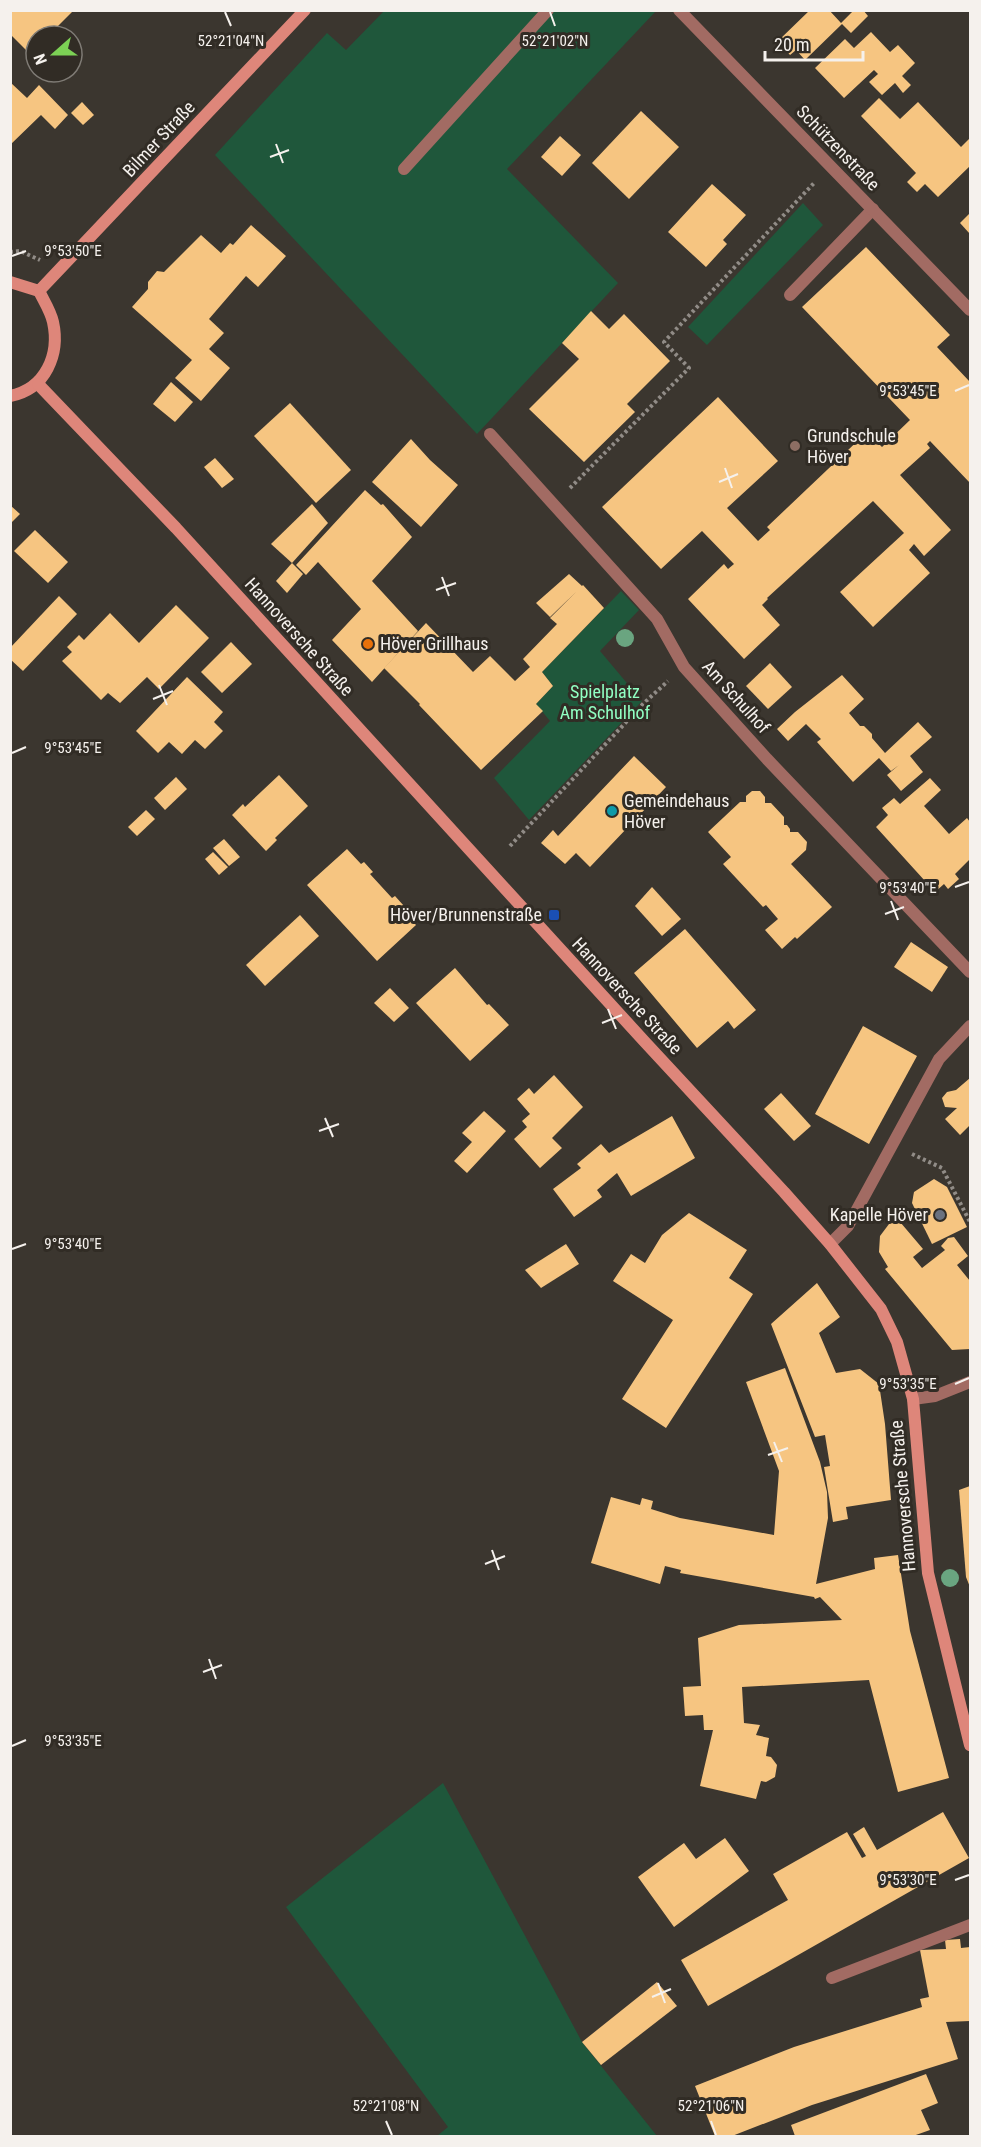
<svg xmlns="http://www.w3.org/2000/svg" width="981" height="2147" font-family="'Roboto Condensed',sans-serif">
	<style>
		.green { fill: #1f573b }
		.building { fill: #f6c581 }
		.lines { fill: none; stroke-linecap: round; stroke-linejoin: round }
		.path { stroke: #918c87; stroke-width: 4; stroke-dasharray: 3 3; stroke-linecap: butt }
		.lane { stroke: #a26b63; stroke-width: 12 }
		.street { stroke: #a26b63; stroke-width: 12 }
		.secondary { stroke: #de867a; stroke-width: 12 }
		.tree { fill: #6aa580 }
		.ticks { fill: none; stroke: #f5f1ed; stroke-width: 2 }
		.education-dot { fill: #8d6e63; stroke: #312c25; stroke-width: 2 }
		.food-dot { fill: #e8710a; stroke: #312c25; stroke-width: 2 }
		.culture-dot { fill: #0f9aa8; stroke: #312c25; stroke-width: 2 }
		.transit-dot { fill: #1a4fb4; stroke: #312c25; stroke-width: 2 }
		.worship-dot { fill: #6b7280; stroke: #312c25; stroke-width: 2 }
		.labels { text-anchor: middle; stroke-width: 6; stroke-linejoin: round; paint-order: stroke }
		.street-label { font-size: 18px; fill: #f5f1ed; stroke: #312c25 }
		.poi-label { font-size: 18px; fill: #f5f1ed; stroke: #312c25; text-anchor: start }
		.park-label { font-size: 18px; fill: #91ffc3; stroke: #312c25 }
		.ticks-label { font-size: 15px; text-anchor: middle; fill: #f5f1ed; stroke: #312c25; stroke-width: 6; stroke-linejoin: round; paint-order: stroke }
	</style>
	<rect width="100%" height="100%" fill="#3b362f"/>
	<g class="green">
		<polygon points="384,11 656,11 507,169 618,283 477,434 215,155 327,33 346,50"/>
		<polygon points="803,203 823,225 707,345 688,327"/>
		<polygon points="621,591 639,610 600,651 642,701 529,820 494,778 550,721 536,704 553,686 542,672"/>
		<polygon points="443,1783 582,2042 657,2136 437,2136 448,2127 286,1907"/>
	</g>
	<g class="building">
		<polygon points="10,10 74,10 57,27 59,30 52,36 36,36 36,47 29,53 10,34"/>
		<polygon points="810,10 829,10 841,23 854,10 863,10 868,16 851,33 842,24 805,60 796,50 790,55 778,41"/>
		<polygon points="871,32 890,52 898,45 915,63 902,76 911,85 903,93 895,83 882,95 869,82 878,74 874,70 844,98 815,68 845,39 854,48"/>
		<polygon points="10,82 27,98 39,85 68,115 55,129 41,115 10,145"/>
		<polygon points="879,98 900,119 918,102 961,147 969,139 970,141 970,166 938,197 925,184 917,192 907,182 916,173 861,116"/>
		<polygon points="82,102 94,115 83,125 71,113"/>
		<polygon points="641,111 679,147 629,199 592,163"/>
		<polygon points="560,136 581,155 562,176 541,157"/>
		<polygon points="712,184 746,215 723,240 727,244 706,267 668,232"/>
		<polygon points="970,213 970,234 960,223"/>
		<polygon points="251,225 286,256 258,287 246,276 209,319 224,333 209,349 230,368 201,401 175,378 192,360 132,307 148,289 148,282 157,271 164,272 201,235 221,253 230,243 233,245"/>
		<polygon points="866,247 950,335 937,347 970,382 970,483 930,441 927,444 930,448 900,475 951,530 924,556 914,544 909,550 930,573 873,627 840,592 904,533 873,501 767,598 768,599 762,605 780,625 744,659 688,599 724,564 728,569 734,564 702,531 661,569 602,507 718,397 778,461 727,508 758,541 770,530 767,527 867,432 882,447 910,420 802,307"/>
		<polygon points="591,311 609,329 624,314 670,361 627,404 635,412 584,462 529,409 579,359 562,343"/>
		<polygon points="171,382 193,402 175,422 153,404"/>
		<polygon points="290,403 351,470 316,503 254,436"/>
		<polygon points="411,439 430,460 458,485 421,527 372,482"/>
		<polygon points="215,458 234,479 222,488 204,467"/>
		<polygon points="365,490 381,505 383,504 412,537 372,581 418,631 372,682 332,640 361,609 318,562 306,575 296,565"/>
		<polygon points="312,504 328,523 292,563 271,544"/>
		<polygon points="10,505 20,514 10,524"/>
		<polygon points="35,530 68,562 48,583 14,551"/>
		<polygon points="292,563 303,574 287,593 276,581"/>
		<polygon points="569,574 582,586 583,585 604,608 542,672 553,686 536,704 543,711 481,770 419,705 420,704 384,668 426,623 473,672 490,656 515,681 530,667 523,659 557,624 550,618 576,592 550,617 536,603"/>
		<polygon points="59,596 77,614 23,671 10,659 10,648"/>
		<polygon points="176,605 209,638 159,689 147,677 120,703 108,693 101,700 62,661 72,652 67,647 79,635 84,640 110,613 139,643"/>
		<polygon points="231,642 252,664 222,693 201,672"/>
		<polygon points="770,663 792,687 768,709 746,686"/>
		<polygon points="842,675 864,699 849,713 860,726 864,726 872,734 872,738 885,753 918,722 932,737 910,756 923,772 901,791 887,775 899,765 891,771 879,758 853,782 817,742 821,739 806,724 788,741 777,729 795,712"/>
		<polygon points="187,677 223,712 214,722 223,731 205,749 195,740 182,754 169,742 158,753 136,731"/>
		<polygon points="634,756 666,787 590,867 576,853 565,864 541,843 553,830 558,836"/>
		<polygon points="279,775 308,806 275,838 277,840 266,851 232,815 243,804 245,807"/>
		<polygon points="176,777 187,789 165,810 154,798"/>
		<polygon points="930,778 941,790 924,806 942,826 949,834 967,818 970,822 970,859 955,874 959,879 948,889 944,884 935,892 876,827 888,815 882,808 894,798 900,804"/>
		<polygon points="752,791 760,791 765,797 765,803 771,803 784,817 784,825 787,825 790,829 790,832 798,832 807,842 806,850 791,864 832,907 797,939 795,937 782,949 765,930 778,919 766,905 763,907 723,864 731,857 708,832 740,802 746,802 746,796"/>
		<polygon points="146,810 155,819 137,836 128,827"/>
		<polygon points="224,839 240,857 229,866 213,848"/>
		<polygon points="347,849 361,864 364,862 373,872 370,874 392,898 395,896 404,906 401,908 416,925 377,961 307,885"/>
		<polygon points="213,852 228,867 219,875 205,859"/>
		<polygon points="652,887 681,919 662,936 635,906"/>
		<polygon points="300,915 319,936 265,986 246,965"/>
		<polygon points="685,929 756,1010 734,1029 728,1021 697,1048 634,973"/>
		<polygon points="911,942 948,967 932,992 894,967"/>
		<polygon points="455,968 487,1005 489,1004 509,1025 470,1061 416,1003"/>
		<polygon points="390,988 409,1008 394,1022 374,1003"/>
		<polygon points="863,1026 917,1056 869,1144 815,1114"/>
		<polygon points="554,1075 583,1107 552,1138 562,1148 540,1168 514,1139 527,1127 522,1121 530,1114 517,1099 529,1088 534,1094"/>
		<polygon points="970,1078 970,1125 960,1135 945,1119 957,1108 945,1107 942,1098 947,1092 956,1090"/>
		<polygon points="781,1093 811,1126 794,1141 764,1109"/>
		<polygon points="484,1111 506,1131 467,1173 454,1161 472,1142 462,1133"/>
		<polygon points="672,1116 695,1158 631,1196 617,1173 597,1190 602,1197 574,1217 553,1189 581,1168 577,1164 601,1144 609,1153"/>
		<polygon points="934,1179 947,1187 967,1227 932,1244 912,1203 914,1192"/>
		<polygon points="689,1213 747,1250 729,1278 753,1294 666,1428 622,1399 673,1320 613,1281 631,1254 645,1263 662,1235"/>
		<polygon points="895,1216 923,1249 913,1257 922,1268 945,1250 941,1246 948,1238 954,1237 968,1256 957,1265 970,1281 970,1349 952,1350 885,1269 888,1267 879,1252 880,1236"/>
		<polygon points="566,1244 579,1264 541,1288 525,1270"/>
		<polygon points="817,1283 840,1317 819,1333 836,1373 860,1369 879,1384 885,1424 891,1500 846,1507 848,1519 833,1522 824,1467 830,1466 825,1435 815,1437 771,1324"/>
		<polygon points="785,1368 820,1462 827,1492 828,1518 816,1584 875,1569 874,1558 898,1555 910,1631 949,1778 898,1792 869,1680 742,1687 744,1723 760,1725 756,1735 769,1738 766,1756 771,1757 777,1765 775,1777 766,1782 761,1781 756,1799 700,1786 713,1730 704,1730 703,1715 685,1716 683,1687 701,1686 698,1638 739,1625 842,1620 820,1597 815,1599 814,1597 680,1573 681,1570 665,1566 660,1584 591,1563 611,1497 640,1505 642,1498 653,1501 651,1509 680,1518 774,1535 779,1471 746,1382"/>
		<polygon points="970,1486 970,1587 966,1577 959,1490"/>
		<polygon points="943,1812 969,1858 708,2006 681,1960 788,1900 773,1874 847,1832 862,1858 866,1856 853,1834 864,1827 877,1850"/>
		<polygon points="725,1838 749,1871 674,1927 638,1877 684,1843 696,1859"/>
		<polygon points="960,1939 961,1948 970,1947 970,2021 946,2022 958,2059 812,2105 732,2136 715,2136 695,2086 794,2047 922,2007 920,1999 929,1997 920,1950 946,1949 945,1940"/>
		<polygon points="657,1982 677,2006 601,2065 582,2042"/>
		<polygon points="926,2074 938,2103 921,2110 930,2130 913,2136 795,2136 791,2125"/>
	</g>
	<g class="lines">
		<g class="path">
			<polyline points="10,252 20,251 40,260"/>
			<polyline points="570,488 689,368 664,342 815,182"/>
			<polyline points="510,846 644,703 668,681"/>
			<polyline points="912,1154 942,1168 970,1222"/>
		</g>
		<g class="lane">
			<polyline points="404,169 548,10"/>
			<polyline points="790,295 873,209"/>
			<polyline points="832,1978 970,1925"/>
		</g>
		<g class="street">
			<polyline points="679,10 970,310"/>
			<polyline points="490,434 657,619 684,667 767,759 970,972"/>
			<polyline points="830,1244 848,1226 939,1059 970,1026"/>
			<polyline points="913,1399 935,1396 970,1382"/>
		</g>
		<g class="secondary">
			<path d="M10 282 39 291C44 301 51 312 53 322 60 354 46 389 10 396"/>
			<polyline points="39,291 305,10"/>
			<polyline points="38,384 176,528 644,1041 784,1192 830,1244 881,1309 897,1342 913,1399 928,1573 970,1745"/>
		</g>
	</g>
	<g class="tree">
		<circle cx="625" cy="638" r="9"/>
		<circle cx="950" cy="1578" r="9"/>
	</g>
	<path class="ticks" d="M225 12 231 26M550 12 555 26M276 144 283 163M270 157 289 150M12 256 26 251M955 391 969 385M725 468 732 488M719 482 738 474M442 577 449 596M436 590 456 583M159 685 167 705M153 699 173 691M12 753 26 747M955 887 969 882M891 901 898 920M885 914 904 907M608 1009 616 1029M602 1023 622 1015M325 1118 333 1137M319 1131 339 1124M12 1249 26 1244M955 1384 969 1378M774 1442 782 1462M768 1455 788 1448M492 1550 499 1570M485 1564 505 1556M209 1659 216 1679M203 1672 222 1665M12 1746 26 1740M955 1880 969 1875M658 1983 665 2003M652 1997 671 1989M386 2121 392 2135M711 2121 716 2135"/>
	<circle class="education-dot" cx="795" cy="446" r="6"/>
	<circle class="food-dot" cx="368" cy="644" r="6"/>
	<circle class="culture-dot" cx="612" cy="811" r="6"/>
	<rect class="transit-dot" x="548" y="909" width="12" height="12" rx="3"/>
	<circle class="worship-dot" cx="940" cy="1215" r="6"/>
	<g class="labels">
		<g class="street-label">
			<text transform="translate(159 139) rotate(-47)" y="6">Bilmer Straße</text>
			<text transform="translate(838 148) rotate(46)" y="6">Schützenstraße</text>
			<text transform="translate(299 637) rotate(48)" y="6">Hannoversche Straße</text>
			<text transform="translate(736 697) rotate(48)" y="6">Am Schulhof</text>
			<text transform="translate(627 996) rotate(47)" y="6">Hannoversche Straße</text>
			<text transform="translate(903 1496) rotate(-95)" y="6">Hannoversche Straße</text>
		</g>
		<g class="poi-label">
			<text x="807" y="442">Grundschule<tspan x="807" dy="21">Höver</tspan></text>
			<text x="380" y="650">Höver Grillhaus</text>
			<text x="624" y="807">Gemeindehaus<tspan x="624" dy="21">Höver</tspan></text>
			<text x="542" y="921" text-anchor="end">Höver/Brunnenstraße</text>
			<text x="928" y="1221" text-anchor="end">Kapelle Höver</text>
		</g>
		<g class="park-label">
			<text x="605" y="698">Spielplatz<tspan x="605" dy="21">Am Schulhof</tspan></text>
		</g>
	</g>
	<g class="ticks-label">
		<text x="231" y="46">52°21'04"N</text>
		<text x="555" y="46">52°21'02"N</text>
		<text x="73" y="256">9°53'50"E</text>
		<text x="908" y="396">9°53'45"E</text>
		<text x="73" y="753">9°53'45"E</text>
		<text x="908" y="893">9°53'40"E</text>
		<text x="73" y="1249">9°53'40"E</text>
		<text x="908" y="1389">9°53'35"E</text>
		<text x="73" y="1746">9°53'35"E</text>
		<text x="908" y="1885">9°53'30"E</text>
		<text x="386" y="2111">52°21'08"N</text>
		<text x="711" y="2111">52°21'06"N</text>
	</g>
	<rect width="981" height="2147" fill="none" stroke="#f5f1ed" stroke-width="24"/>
	<g transform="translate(54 54) rotate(249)"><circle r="28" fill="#312c25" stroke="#7f7b75" stroke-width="1.5"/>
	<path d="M0-4.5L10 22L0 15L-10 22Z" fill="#7cd155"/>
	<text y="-9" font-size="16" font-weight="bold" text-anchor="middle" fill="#f5f1ed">N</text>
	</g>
	<path d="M765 51v9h98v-9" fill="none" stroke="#f5f1ed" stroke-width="3"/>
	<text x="774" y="51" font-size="18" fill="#f5f1ed" stroke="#312c25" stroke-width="4.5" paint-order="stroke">20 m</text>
</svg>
